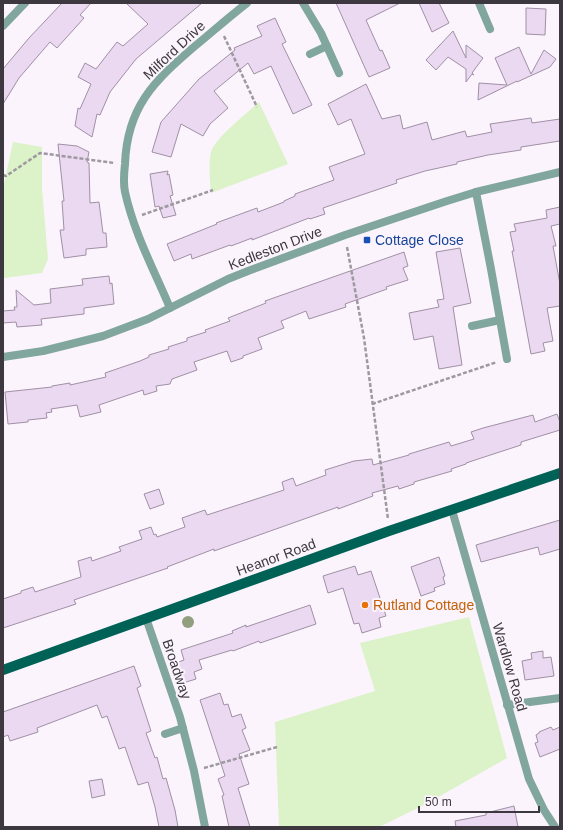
<svg xmlns="http://www.w3.org/2000/svg" width="563" height="830" font-family="Helvetica,sans-serif">
	<style>
		.green { fill: #dcf2c9 }
		.building { fill: #ead9f0; stroke: #a090a5 }
		.lines { fill: none; stroke-linecap: round; stroke-linejoin: round }
		.path { stroke: #9e98a0; stroke-width: 2.5; stroke-dasharray: 4 2; stroke-linecap: butt }
		.street { stroke: #80a69e; stroke-width: 8 }
		.primary { stroke: #006257; stroke-width: 10 }
		.tree { fill: #919f7e }
		.transit-dot { fill: #1a4fb4; stroke: #fbf4fd; stroke-width: 1.5 }
		.food-dot { fill: #e8710a; stroke: #fbf4fd; stroke-width: 1.5 }
		.labels { text-anchor: middle; stroke-width: 4; stroke-linejoin: round; paint-order: stroke }
		.street-label { font-size: 14px; fill: #3d373f; stroke: #fbf4fd }
		.transit-label { font-size: 14px; fill: #164399; stroke: #fbf4fd; text-anchor: start }
		.food-label { font-size: 14px; fill: #c56008; stroke: #fbf4fd; text-anchor: start }
	</style>
	<rect width="100%" height="100%" fill="#fbf4fd"/>
	<g class="green">
		<path d="M259 102 288 164 211 193C210 183 208 158 212 149 219 135 247 113 259 102Z"/>
		<polygon points="13,142 42,147 42,189 48,259 42,273 4,278 3,245 4,184"/>
		<polygon points="469,617 507,758 426,804 379,827 279,827 275,722 375,691 360,643"/>
	</g>
	<g class="building">
		<polygon points="62,3 91,3 80,15 84,18 57,48 50,42 19,78 3,104 3,69 29,38"/>
		<polygon points="126,3 202,3 136,59 110,92 100,115 97,114 92,137 75,126 78,108 80,109 91,84 78,77 85,63 96,69 117,42 123,46 148,24"/>
		<polygon points="336,3 400,3 366,20 380,51 382,50 390,68 369,77"/>
		<polygon points="419,3 439,3 449,23 432,32"/>
		<polygon points="526,8 546,9 545,35 526,34"/>
		<polygon points="275,18 286,42 282,44 312,105 293,114 271,66 254,74 248,63 214,91 228,108 210,124 203,136 181,124 171,157 152,152 161,122 199,79 235,50 234,48 262,36 257,26"/>
		<polygon points="453,31 466,58 466,45 483,58 472,73 474,75 472,74 466,82 466,69 448,57 436,70 426,60"/>
		<polygon points="519,47 531,74 544,50 556,59 550,67 517,82 517,81 478,100 479,83 507,85 495,58"/>
		<polygon points="366,84 382,119 400,115 403,129 427,122 432,140 465,131 467,137 492,132 490,124 531,118 532,123 560,119 560,141 521,147 521,150 488,155 457,162 457,164 425,171 396,180 397,183 323,208 325,214 310,219 309,218 252,240 252,238 231,246 230,245 192,259 191,254 174,261 167,244 217,224 216,223 257,208 258,212 284,202 284,201 295,196 295,194 334,180 329,167 365,154 351,119 338,125 328,104"/>
		<polygon points="58,144 77,146 89,152 87,162 89,163 90,203 99,202 103,233 106,233 107,247 86,249 86,255 64,258 60,230 64,230 62,201 64,201"/>
		<polygon points="168,171 167,175 169,174 173,195 170,196 176,215 163,218 159,206 155,207 150,174"/>
		<polygon points="560,207 560,224 551,226 556,246 553,246 560,284 560,306 547,308 553,341 543,343 545,351 531,354 512,251 514,251 510,232 516,231 514,224 547,218 546,210"/>
		<polygon points="460,248 471,303 453,307 462,365 439,369 433,336 414,340 409,313 439,307 437,300 444,299 436,252"/>
		<polygon points="404,252 408,266 403,268 408,280 386,287 387,289 345,304 346,307 309,319 306,311 281,321 284,328 258,338 262,349 243,356 243,358 231,362 227,351 194,362 197,370 172,379 170,384 156,386 157,391 144,395 143,390 99,405 101,412 80,417 77,405 51,409 52,412 46,413 47,418 28,420 28,422 8,424 5,392 52,387 52,386 70,383 70,385 106,377 105,373 140,361 149,357 149,355 169,349 168,347 187,341 187,338 206,332 205,330 230,321 228,318 266,303 265,301"/>
		<polygon points="109,276 110,284 112,283 114,304 84,308 84,314 41,319 42,325 17,327 16,322 3,323 3,311 15,310 14,307 17,307 16,290 34,305 51,303 50,289 83,285 82,279"/>
		<polygon points="557,414 560,422 560,430 521,442 521,445 466,463 466,464 451,469 452,471 414,482 414,484 399,489 398,486 372,493 373,496 338,509 338,507 214,551 214,549 167,567 168,568 74,600 76,604 3,628 3,599 21,593 21,591 33,587 35,592 81,577 78,561 91,557 92,561 121,551 119,547 142,539 139,531 151,527 154,535 156,534 157,537 185,527 182,518 205,510 207,515 284,490 282,482 293,478 296,486 326,475 325,470 354,461 372,459 373,465 409,455 409,454 449,442 451,446 474,439 471,432 483,428 533,415 535,422"/>
		<polygon points="159,489 164,504 150,509 144,494"/>
		<polygon points="560,520 560,549 540,555 538,547 481,562 476,545"/>
		<polygon points="439,557 445,576 443,577 445,584 434,588 435,591 421,596 411,567"/>
		<polygon points="355,566 358,575 371,571 386,616 379,618 381,627 362,633 359,623 354,624 343,588 328,593 323,576"/>
		<polygon points="310,605 316,624 260,643 259,641 233,651 232,650 199,660 202,669 194,672 196,679 180,684 173,664 184,660 181,650 233,633 232,631 246,625 246,627"/>
		<polygon points="543,651 543,658 551,657 554,676 525,680 522,661 532,659 531,653"/>
		<polygon points="134,666 141,686 137,688 151,731 146,733 155,758 157,757 163,779 166,778 175,810 178,827 159,827 155,807 148,782 138,785 125,747 119,749 107,716 102,718 97,705 37,728 38,732 10,741 8,735 3,737 3,712"/>
		<polygon points="220,693 224,705 228,704 232,717 241,714 246,728 242,730 250,750 239,754 249,784 238,788 250,827 229,827 222,796 224,795 218,779 225,776 200,700"/>
		<polygon points="551,727 553,730 560,727 560,749 540,757 535,743 538,742 536,735 539,733 539,732"/>
		<polygon points="102,779 105,795 92,798 89,781"/>
		<polygon points="514,806 518,827 456,827 455,821 486,815 486,813"/>
	</g>
	<g class="lines">
		<g class="path">
			<polyline points="224,36 257,107"/>
			<polyline points="3,175 6,176 40,153 114,163"/>
			<polyline points="142,215 213,190"/>
			<polyline points="347,247 364,338 388,519"/>
			<polyline points="372,404 497,362"/>
			<polyline points="204,768 277,747"/>
		</g>
		<g class="street">
			<polyline points="303,3 321,33 339,73"/>
			<polyline points="479,3 490,29"/>
			<polyline points="3,26 25,3"/>
			<polyline points="310,54 327,46"/>
			<polyline points="476,192 491,269 507,359"/>
			<path d="M170 308C154 270 134 233 125 192 123 183 124 173 125 164 127 107 154 81 195 46 212 32 229 17 247 3"/>
			<polyline points="472,326 500,320"/>
			<polyline points="3,357 43,351 103,336 148,319 228,279 248,271 345,235 447,201 476,192 560,172"/>
			<polyline points="452,510 529,779 544,810 555,827"/>
			<polyline points="146,618 180,717 194,771 205,827"/>
			<polyline points="507,705 560,698"/>
			<polyline points="165,734 183,728"/>
		</g>
		<polyline class="primary" points="3,670 389,531 560,473"/>
	</g>
	<circle class="tree" cx="188" cy="622" r="6"/>
	<rect class="transit-dot" x="363" y="236" width="8" height="8" rx="2"/>
	<circle class="food-dot" cx="365" cy="605" r="4"/>
	<g class="labels">
		<g class="street-label">
			<text transform="translate(174 50) rotate(-43)" y="5">Milford Drive</text>
			<text transform="translate(275 248) rotate(-21)" y="5">Kedleston Drive</text>
			<text transform="translate(276 557) rotate(-20)" y="5">Heanor Road</text>
			<text transform="translate(510 667) rotate(74)" y="5">Wardlow Road</text>
			<text transform="translate(177 669) rotate(71)" y="5">Broadway</text>
		</g>
		<g class="transit-label">
			<text x="375" y="245">Cottage Close</text>
		</g>
		<g class="food-label">
			<text x="373" y="610">Rutland Cottage</text>
		</g>
	</g>
	<rect width="563" height="830" fill="none" stroke="#3d373f" stroke-width="8"/>
	<path d="M419 806v6h120v-6" fill="none" stroke="#3d373f" stroke-width="2"/>
	<text x="425" y="806" font-size="12" fill="#3d373f" stroke="#fbf4fd" stroke-width="3" paint-order="stroke">50 m</text>
</svg>
